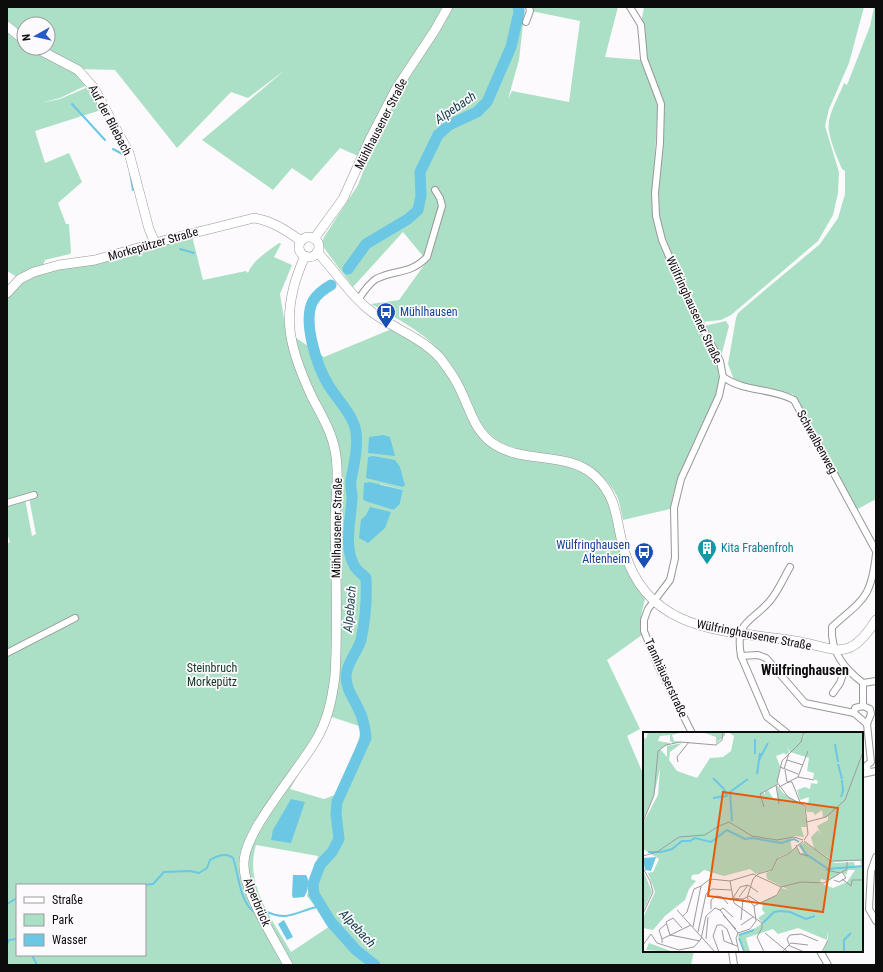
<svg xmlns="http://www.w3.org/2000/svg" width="883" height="972" font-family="'Roboto Condensed',sans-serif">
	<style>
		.green { fill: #ace0c6; fill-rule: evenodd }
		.water { fill: #6bc7e4 }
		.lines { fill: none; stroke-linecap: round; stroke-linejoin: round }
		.stream { stroke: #6bc7e4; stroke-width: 2 }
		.river { stroke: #6bc7e4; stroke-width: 11 }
		.street-casing { stroke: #999799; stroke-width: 8 }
		.secondary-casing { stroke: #999799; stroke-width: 10 }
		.street { stroke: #fff; stroke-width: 6 }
		.secondary { stroke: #fff; stroke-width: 9 }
		.labels { text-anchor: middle; stroke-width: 3.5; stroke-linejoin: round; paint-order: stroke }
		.street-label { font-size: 12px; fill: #0d0c0d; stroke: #fcfafc }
		.transit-label { font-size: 12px; fill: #164399; stroke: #fcfafc; text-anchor: start }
		.culture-label { font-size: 12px; fill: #0d838f; stroke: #fcfafc; text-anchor: start }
		.park-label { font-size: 12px; fill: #113627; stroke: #fcfafc }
		.water-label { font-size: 13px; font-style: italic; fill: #113c49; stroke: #fcfafc }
		.quarter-label { font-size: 14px; font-weight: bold; fill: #0d0c0d; stroke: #fcfafc }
		.inset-river { fill: none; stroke: #6bc7e4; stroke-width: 2 }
		.inset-road { fill: none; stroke: #9c9b9c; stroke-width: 1 }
		.view { fill: #e8590c; fill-opacity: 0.15; stroke: #e8590c; stroke-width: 2 }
		.inset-edge { fill: none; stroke: #0d0c0d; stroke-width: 2 }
	</style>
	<rect width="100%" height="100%" fill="#fcfafc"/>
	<g class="green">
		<path d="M7 7H444L358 156 340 148 311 181 292 168 273 190 202 140 285 70 248 98 231 92 177 148 115 70 79 69 75 73 87 85 60 98 40 103 60 99 88 87 101 110 35 131 45 163 69 153 82 182 58 203 66 224H69L71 252 70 254 45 260 43 266 17 277 7 271ZM24 24H48V48H24Z"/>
		<path d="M452 7H525L519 60 508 99 512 91 569 102 580 21 531 11V7H618L605 57 643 60 658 107 653 186 654 221 664 253 684 297 713 352 717 363 719 377V389L691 448 674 491 670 509 623 520C621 512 620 503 617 496 601 465 570 457 538 453 521 450 507 448 493 437 476 424 466 390 455 371 436 338 403 322 371 304L399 300 427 261 403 232 353 287 324 248 322 243 324 237 358 185 377 134 400 92Z"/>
		<polygon points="644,7 864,7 849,63 829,109 825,126 839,172 838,193 833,215 818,241 731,315 721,320 702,322 689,297 664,238 658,215 657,193 662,104 645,59 641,24"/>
		<path d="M874 7H876V499L856 510 793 394 741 385 734 380 728 364 736 318 738 313 752 301 820 244 838 218 845 194V171L842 169C837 157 831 144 829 131 826 116 839 97 844 83L847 85 870 26Z"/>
		<path d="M192 236 203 280 246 271 248 273C253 260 268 251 279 243L281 244 274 257 292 265 280 294 286 331 324 357 394 328 421 345 445 369 491 444 579 470C619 490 613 533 627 569 632 579 639 589 645 599 642 611 639 622 642 635L607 660 640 729 627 736 644 776V951H694L691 965H7V544L10 542 7 533V505L25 499 32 536 36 534 28 493 7 500V298L23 282 37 274ZM380 484 403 490 400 504 394 510 379 504ZM332 717 362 727 343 792 324 799 290 789ZM256 845 318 856 307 896 330 926 291 952C272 919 244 884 256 845ZM17 885H145V955H17Z"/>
		<polygon points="726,321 729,326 721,357 704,326"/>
	</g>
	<g class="water">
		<polygon points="383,435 390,437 395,456 368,453 369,437"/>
		<polygon points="373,456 395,460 400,467 405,485 403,487 366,478 368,457"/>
		<polygon points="369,482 403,490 400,504 394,510 365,501 363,499 364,483"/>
		<polygon points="370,507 391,512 385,528 368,543 359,538 361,520 366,515"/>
		<polygon points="291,799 305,802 291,843 271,840 273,830"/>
		<path d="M293 875H306C310 880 308 892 304 897L293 898 292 895Z"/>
		<polygon points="284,920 293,937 287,940 278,924"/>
	</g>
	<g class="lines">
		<g class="stream">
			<polyline points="72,104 105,140"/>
			<polyline points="113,149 126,156"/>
			<polyline points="130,172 133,190"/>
			<polyline points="180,249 194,253"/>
			<path d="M144 885 153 884 164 872 190 871 199 873 207 868 210 860C217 856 226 852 233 858 239 875 239 900 254 912"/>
			<polyline points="7,904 17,898"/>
			<path d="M265 911C289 923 298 910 321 906"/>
			<polyline points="7,944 9,940 17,939"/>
			<polyline points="32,955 37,965"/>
		</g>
		<g class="river">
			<polyline points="348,269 366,244 408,219 418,210 421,196 420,172 438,135 449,125 477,112 487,102 511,47 519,12 518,7"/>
			<path d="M331 285C324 289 317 294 313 301 302 321 317 367 329 386 337 399 354 416 356 432 358 449 354 464 351 480 350 486 352 492 352 498 351 520 343 547 355 567 358 571 362 574 366 578 367 597 365 621 361 640 357 653 347 662 346 676 346 689 353 697 358 708 363 717 365 727 366 738L337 802 336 814 339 839 332 852 320 865 313 884 314 894 331 922 356 950 375 965"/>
		</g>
		<defs>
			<g id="street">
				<polyline points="630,7 641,25 644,59 661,104 660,143 655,193 656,216 662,240 687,298 720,361 723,377 719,396 681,479 674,508 675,558 670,580 648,609 644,620 644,631 658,666 692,733"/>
				<polyline points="526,22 530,11 529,7"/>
				<path d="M358 300C362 294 369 283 376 279 395 269 410 275 427 257L442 206 440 198 435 190"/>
				<path d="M723 377C746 393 770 387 794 400L876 551"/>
				<polyline points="7,503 34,495"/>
				<path d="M790 567C783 579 778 592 769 602 749 624 735 621 741 656L758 655 766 658 805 703 854 713"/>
				<polyline points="7,653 75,618"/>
				<polyline points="741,656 767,717 787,733"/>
				<path d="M863 683C845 669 830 652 832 627 863 599 871 599 876 554"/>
				<polyline points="863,683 863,706 870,709 871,714 867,724 871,762 867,765 867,769 870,772"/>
				<polyline points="863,683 876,681"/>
				<polyline points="833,693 840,683 845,668"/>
				<polyline points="863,706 855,708 854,713 867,724"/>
				<polyline points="862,774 876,771"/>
				<polyline points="876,857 871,871 869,909 876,921"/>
				<polyline points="732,951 734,965"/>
				<polyline points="820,951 828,965"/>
			</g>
			<g id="secondary">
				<polyline points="7,26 24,40"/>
				<polyline points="36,48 78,70 94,88 129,153 149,229 155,243"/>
				<circle cx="309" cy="247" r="10"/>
				<polyline points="314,239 343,199 370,139 396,89 435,30 448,7"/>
				<path d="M317 252C335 270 348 293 368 309 391 328 420 336 440 358 447 367 454 376 459 387 469 406 473 428 491 442 521 465 567 450 595 476 620 500 615 523 625 553 650 634 726 630 795 641 837 648 848 664 876 620"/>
				<path d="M7 293 20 279 34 272 59 265 95 260 166 240 254 218C272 221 286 230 301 241"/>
				<path d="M288 965C275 940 242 890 244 862 245 830 299 770 316 740 328 720 332 699 335 676 338 626 336 575 335 525 335 506 338 487 337 468 336 438 325 422 312 397 287 344 280 311 305 256"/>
			</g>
		</defs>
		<use href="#street" class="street-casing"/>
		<use href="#secondary" class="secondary-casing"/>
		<use href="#street" class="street"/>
		<use href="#secondary" class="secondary"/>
	</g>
	<defs>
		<symbol id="bus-pin" viewBox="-11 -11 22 30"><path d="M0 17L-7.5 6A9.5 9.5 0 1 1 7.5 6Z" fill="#1a4fb4" stroke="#fcfafc"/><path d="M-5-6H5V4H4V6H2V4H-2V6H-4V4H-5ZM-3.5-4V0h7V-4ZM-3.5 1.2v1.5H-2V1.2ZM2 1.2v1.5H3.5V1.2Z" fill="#fff"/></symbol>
		<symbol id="building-pin" viewBox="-11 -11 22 30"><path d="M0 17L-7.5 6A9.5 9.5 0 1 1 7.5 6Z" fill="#0f9aa8" stroke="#fcfafc"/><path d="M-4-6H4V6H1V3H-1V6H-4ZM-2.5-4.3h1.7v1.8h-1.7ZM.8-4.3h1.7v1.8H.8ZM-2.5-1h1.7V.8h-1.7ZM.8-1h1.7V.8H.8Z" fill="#fff"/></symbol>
	</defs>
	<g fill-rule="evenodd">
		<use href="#bus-pin" x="375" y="301" width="22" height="30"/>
		<use href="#building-pin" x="696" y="537" width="22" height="30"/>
		<use href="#bus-pin" x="633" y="541" width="22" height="30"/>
	</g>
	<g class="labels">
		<g class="street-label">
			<text transform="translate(110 120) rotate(62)" y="4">Auf der Bliebach</text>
			<text transform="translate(381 124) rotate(-63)" y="4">Mühlhausener Straße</text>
			<text transform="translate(153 244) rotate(-16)" y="4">Morkepützer Straße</text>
			<text transform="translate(694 310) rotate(65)" y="4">Wülfringhausener Straße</text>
			<text transform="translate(817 442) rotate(61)" y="4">Schwalbenweg</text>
			<text transform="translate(337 528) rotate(-89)" y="4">Mühlhausener Straße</text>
			<text transform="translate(754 635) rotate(11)" y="4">Wülfringhausener Straße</text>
			<text transform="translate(666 678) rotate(65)" y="4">Tannhäuserstraße</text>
			<text transform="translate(257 902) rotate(67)" y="4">Alperbrück</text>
		</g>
		<g class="transit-label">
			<text x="400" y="316">Mühlhausen</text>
			<text x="630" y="549" text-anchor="end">Wülfringhausen<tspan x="630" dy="14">Altenheim</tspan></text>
		</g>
		<g class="culture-label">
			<text x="721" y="552">Kita Frabenfroh</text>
		</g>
		<g class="park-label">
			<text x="212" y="672">Steinbruch<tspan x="212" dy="14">Morkepütz</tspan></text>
		</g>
		<g class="water-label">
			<text transform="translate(455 107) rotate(-34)" y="5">Alpebach</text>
			<text transform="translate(349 609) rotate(-85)" y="5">Alpebach</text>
			<text transform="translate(358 928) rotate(47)" y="5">Alpebach</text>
		</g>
		<g class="quarter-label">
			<text x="805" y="675">Wülfringhausen</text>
		</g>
	</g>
	<g transform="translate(643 732)">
		<rect width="220" height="220" fill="#fcfafc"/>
		<path d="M5 0H40L29 3 31 9 40 10 30 11 27 9V3L17 4 15 9 28 11 17 17 24 25V14L39 11 27 20 26 28 34 39 54 46 67 26 80 25 88 19 91 4 85 0H160V8L161 0H220V128L192 130 171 116 168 105 175 98 179 104 174 94 185 88V84L180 86 179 78 172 83 170 80H164L162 73 165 72 166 65 157 68 154 58 162 55 167 57 168 51 174 52 175 49 170 47 171 41 164 39 166 26 147 20 144 14 146 20 143 23 141 21 133 24 137 34 134 52 120 60 122 63V60L125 58 131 68 135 67 134 53 140 61 161 74 164 95H158L161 105 151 104 147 108 149 117 146 121 136 125 130 137 113 142 107 137 81 144 61 138 56 142 49 143 48 147 53 149 46 157 42 168 22 184 10 198 0 196V186L12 160 5 141 10 140 16 127 0 117V91L15 63 17 36 11 63 0 89V5L3 7ZM59 0H82V3L73 12V5ZM161 110 192 131 211 130 212 135 218 134 217 129 220 128V220H180L185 208 184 199V208L155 196 135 202 130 197 103 206 107 220H102L95 204 96 202 104 201 117 193 119 190 115 186 122 181 119 178 120 169 135 163 138 156 146 158 124 147 123 141 128 139 135 127 144 123 153 115 157 122 160 120 155 113ZM205 138H212L204 150 190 156 177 151 178 147 185 149 199 140 203 143ZM0 138 9 160 0 180ZM6 211 25 218 30 220 3 218Z" fill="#ace0c6" fill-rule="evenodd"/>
		<path d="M13 125 8 139 2 138 0 126Z" fill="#6bc7e4"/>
		<path class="inset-river" d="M112 7V22M192 12 195 30M116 28 125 11M195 32 199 47M114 42 117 21M70 46 81 57 84 64 70 66M198 65 200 59 199 48M89 89 87 60 105 47M157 113 163 122 185 137 220 134M5 120H18L29 117 39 109H47L52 106 68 110 84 98 102 107 109 106 138 111 151 107 156 110M120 191 131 180 137 179 147 180 163 187 172 184M96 203 111 198M96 206 101 219M201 220V208L208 201"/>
		<path class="inset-road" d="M161 0 158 10 139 29 134 50 145 65 162 74 165 102 161 108M144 28 160 33M35 30 34 25 46 10M137 35 155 42M141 37 146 21M142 38 144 50H149L157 70M155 45 171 48M133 53 136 72M136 55 155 45 165 19M121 75 117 62 135 52M0 90 11 63 15 19 23 13 37 10 73 13 79 8 80 0M164 90 183 85 202 68 220 20M161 109 188 129 220 128M153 113 157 122 165 124M0 124 14 120 36 105 62 103 74 95 86 90 109 104 134 108 151 105 160 108M0 136 7 149 10 160 0 182M183 138 197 141M199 147 208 154 209 148H220M191 148 196 150 203 146 199 140M87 149 91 171 119 191V196L114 205 121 220M96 165 105 153 115 160M89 166 100 167 106 164 115 170M90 166 97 155 105 153M111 174 134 163 138 155M68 177V168L73 164 79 165 85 172M34 178 72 220M77 178 80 176 90 185M80 183 93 197M40 184 44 180 51 157 58 154M98 188 100 167M98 193 110 185M50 195 58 154 67 147 87 149 110 142 138 155 158 150 181 151 204 137V130M39 196 30 186 23 190 27 203 57 209M79 198 81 209 94 214M55 200 63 162 69 157 88 158M95 201 107 197 113 189 111 174 104 166 110 147 115 142 129 138 134 127 145 122 160 109M95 201 93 206 96 220M122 201 145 220M19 207 16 198 23 192M63 207 65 185M19 211V207L48 193M146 212 144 207 147 203 158 202 175 209M0 213 8 202 14 211 36 218 51 215 58 207 63 184 72 176 77 178 95 201M145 213 161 220M76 220 70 204 74 193H79L84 197 90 213M139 220 148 211 165 213M179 220 185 208"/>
		<path class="view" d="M80 60 195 76 180 180 65 164Z"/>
		<rect width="220" height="220" class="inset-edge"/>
	</g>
	<rect width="883" height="972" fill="none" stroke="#0d0c0d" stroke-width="16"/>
	<rect x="16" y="884" width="130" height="72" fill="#fcfafc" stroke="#9c9b9c"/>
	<rect x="24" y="897" width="20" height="6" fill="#ffffff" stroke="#9c9b9c"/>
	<text x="52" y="904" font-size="12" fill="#0d0c0d">Straße</text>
	<rect x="24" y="914" width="20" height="12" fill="#ace0c6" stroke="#9c9b9c"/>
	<text x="52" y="924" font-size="12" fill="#0d0c0d">Park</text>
	<rect x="24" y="934" width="20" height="12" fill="#6bc7e4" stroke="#9c9b9c"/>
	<text x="52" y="944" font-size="12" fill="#0d0c0d">Wasser</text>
	<g transform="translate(36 36) rotate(262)"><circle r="19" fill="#fcfafc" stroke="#9c9b9c"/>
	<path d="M0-3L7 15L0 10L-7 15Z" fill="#285ac7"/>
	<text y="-6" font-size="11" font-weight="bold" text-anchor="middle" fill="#0d0c0d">N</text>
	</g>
</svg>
